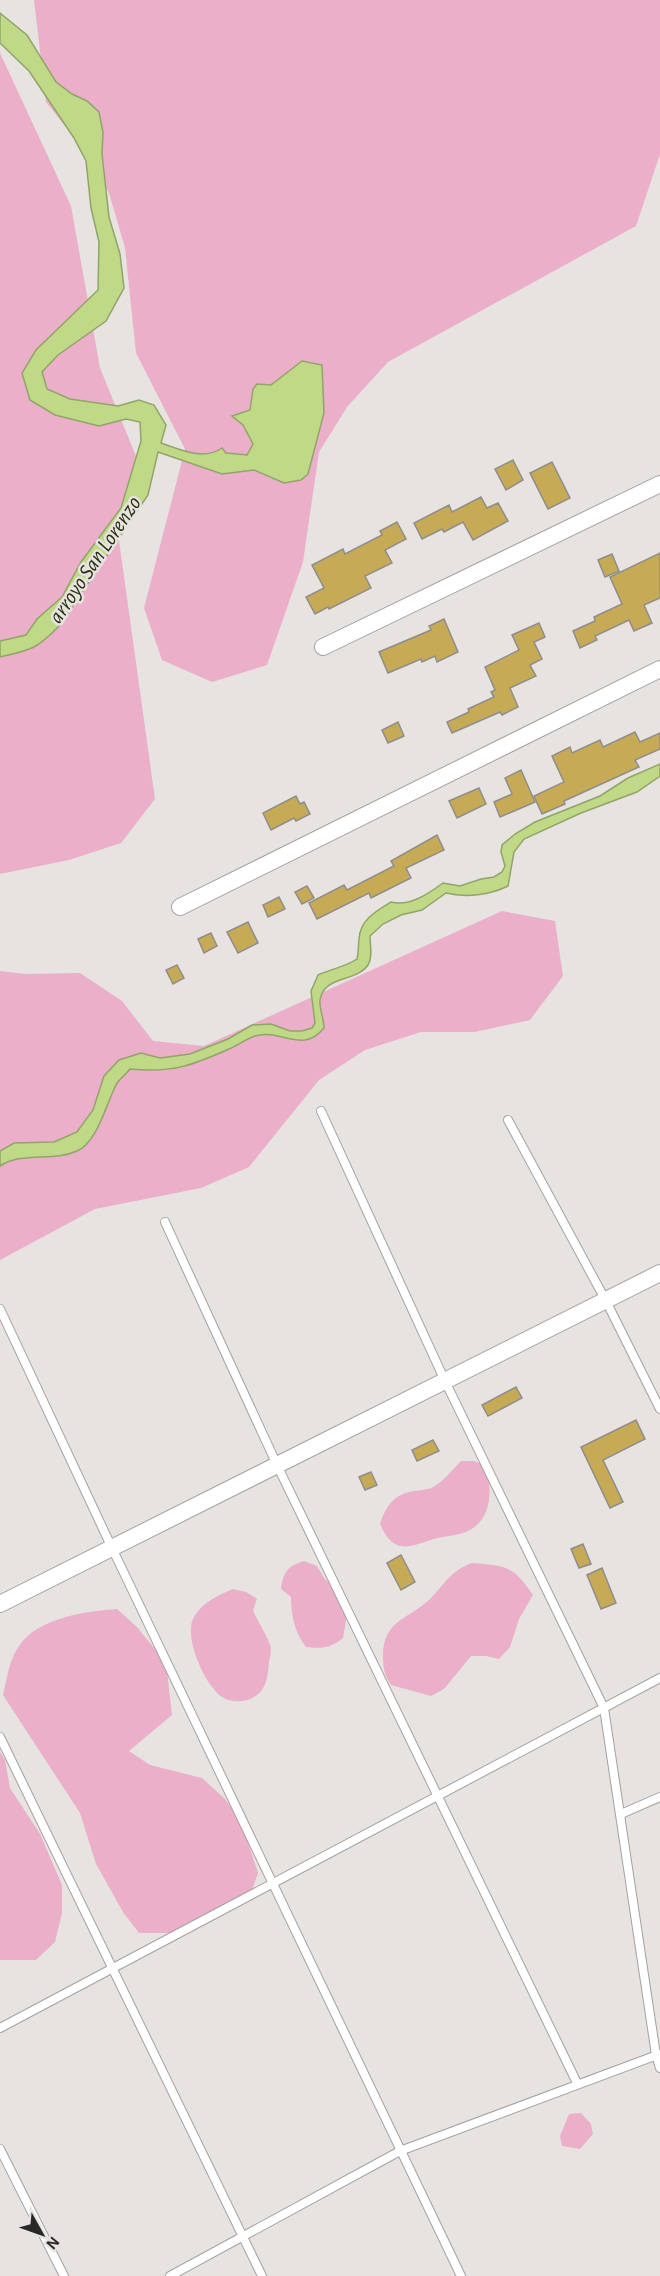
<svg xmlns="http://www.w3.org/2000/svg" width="660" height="2276" font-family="'Alegreya Sans',sans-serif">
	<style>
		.green { fill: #ebafc9 }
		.water { fill: #bfd987; stroke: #92a46a; stroke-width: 1.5 }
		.building { fill: #c7aa56; stroke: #8e8d8a; stroke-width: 1.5 }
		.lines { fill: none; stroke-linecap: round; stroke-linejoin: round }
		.service-casing { stroke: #a4a19f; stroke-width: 10 }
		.minor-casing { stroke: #a4a19f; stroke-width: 18 }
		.service { stroke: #fff; stroke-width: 8 }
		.minor { stroke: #fff; stroke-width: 16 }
		.labels { text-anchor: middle; stroke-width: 5; stroke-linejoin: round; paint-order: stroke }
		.water-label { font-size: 22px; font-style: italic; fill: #28310f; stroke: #e7e3e1 }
	</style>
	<rect width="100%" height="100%" fill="#e7e3e1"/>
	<g class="green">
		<polygon points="34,0 660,0 660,154 636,226 388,362 347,407 319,452 303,562 267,665 212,682 162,660 144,608 185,449 136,353 125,248 109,193 81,146 46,102"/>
		<polygon points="0,53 71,206 100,368 140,466 116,519 155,799 121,843 69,860 0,874"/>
		<polygon points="502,911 555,921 563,976 530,1020 475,1032 421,1032 365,1050 319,1080 249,1167 201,1188 95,1209 0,1260 0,971 25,974 80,973 122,1001 153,1041 204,1046"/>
		<path d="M461 1461H474L486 1466C492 1490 493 1520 466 1532 458 1535 447 1536 438 1538 411 1545 395 1558 380 1524 386 1506 394 1494 414 1491 420 1490 428 1490 433 1487 444 1481 452 1470 461 1461Z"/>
		<path d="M304 1561 317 1566 324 1578 343 1597 348 1609 343 1638C331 1648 322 1649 306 1647 295 1633 291 1616 291 1597L281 1589C283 1572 288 1566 304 1561Z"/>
		<path d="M472 1563C506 1566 513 1565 533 1595L519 1619 510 1647 499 1659 486 1656H471L444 1689 431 1696 391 1685C384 1674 383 1668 383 1655 383 1620 410 1619 431 1598 446 1583 450 1571 472 1563Z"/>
		<path d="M233 1589 246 1592 257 1599 253 1610C257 1621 270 1640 271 1648 271 1652 270 1658 269 1662 268 1670 268 1681 263 1688 255 1702 235 1705 222 1697 205 1686 184 1638 193 1619 200 1604 218 1595 233 1589Z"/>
		<path d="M117 1609 136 1626 166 1662 172 1715 129 1751 150 1765 202 1778 225 1799 241 1821 258 1873 248 1901 196 1924 169 1933H139L123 1912 96 1864 80 1813 3 1695C7 1679 9 1660 19 1646 37 1618 87 1611 117 1609Z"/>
		<polygon points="0,1752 5,1760 10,1788 40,1834 62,1885 62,1913 55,1942 36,1960 0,1960"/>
		<polygon points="581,2113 591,2124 593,2134 580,2149 562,2146 560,2136 569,2114"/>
	</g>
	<g class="water">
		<path d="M0 13 27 35 56 82 72 94 87 101 99 112 103 132 102 154 109 217 120 254 124 288 106 321 58 355 42 372 47 389 70 399 118 406 139 400 154 405 166 425 161 443C181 450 204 461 222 448L226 453 247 455 253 444 243 425 232 416 250 410 253 389 257 384 271 385 302 361 322 365 324 413 308 474 301 480 284 483 254 470 222 474 158 452 148 495 59 626C37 649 31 650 0 657V641L26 635 37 619 62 597 81 562 121 508 141 441 140 422 126 419 99 426 55 415 30 400 22 373 36 350 98 290 99 242 91 208 86 161 74 138 29 71 0 43Z"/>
		<path d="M660 764V776L637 792 581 813 524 839 514 852 508 886C490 895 466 898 446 893L422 910 401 915 383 924 370 936C370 945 373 957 368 965 355 983 324 975 320 1000 319 1008 324 1019 324 1028 302 1055 281 1028 255 1036 246 1039 238 1045 229 1049 191 1066 172 1073 130 1069 126 1074 121 1078 117 1083 107 1101 98 1142 77 1151 53 1162 23 1151 0 1166V1151L14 1143 54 1142 77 1132 93 1110 104 1076 119 1060 141 1053 160 1058 190 1054 228 1039 252 1025 271 1024 290 1031H302L312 1028 315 1023 311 991 318 975C331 969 345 967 357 959 359 951 358 946 359 939 360 920 376 911 391 902 409 907 428 894 443 883L460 886 481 879 494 877 502 872 505 866 501 852 502 845 515 834 535 822 600 796 628 778Z"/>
	</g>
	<g class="building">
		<polygon points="513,460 523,480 506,490 495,469"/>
		<polygon points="552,462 570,498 548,509 530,473"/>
		<polygon points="481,497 487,508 498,503 508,521 473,540 463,522 444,532 442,529 422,539 414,523 449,505 452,512"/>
		<polygon points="397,522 406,539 385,550 392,563 365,576 371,588 329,609 328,607 315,614 306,597 324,588 312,565 343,549 345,554 382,535 380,531"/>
		<polygon points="660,553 660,598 644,605 652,623 634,631 629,620 595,636 597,640 580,648 573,631 595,621 594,617 622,604 610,577"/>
		<polygon points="612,554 619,571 605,577 598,560"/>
		<polygon points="444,619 458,652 437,662 435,656 422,662 421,659 388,673 379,652 431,630 429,626"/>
		<polygon points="539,623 545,637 534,642 542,659 530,665 536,676 510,688 518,707 502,715 500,712 452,733 447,722 469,712 468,709 494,697 491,692 495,690 485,667 519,650 512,635"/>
		<polygon points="398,722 404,736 388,743 382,730"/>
		<polygon points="635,732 640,742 660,733 660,749 635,760 639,767 564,801 565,804 542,814 534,796 564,782 552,756 570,747 572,753 600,740 603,747"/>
		<polygon points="521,770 535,802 500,817 494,802 512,794 505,778"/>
		<polygon points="479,788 486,804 457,818 449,801"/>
		<polygon points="296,796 300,804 304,802 310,814 296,821 294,818 271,830 263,813"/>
		<polygon points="437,835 444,850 406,868 411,878 371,898 369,893 317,919 309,903 344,885 347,890 394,866 391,861"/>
		<polygon points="307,886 314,898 302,904 295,892"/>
		<polygon points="279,897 285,909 268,917 263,905"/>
		<polygon points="248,922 258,943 238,953 227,932"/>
		<polygon points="211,933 217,946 204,953 198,939"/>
		<polygon points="177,965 184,978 173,984 166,970"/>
		<polygon points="516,1387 522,1398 488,1416 482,1405"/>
		<polygon points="636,1420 645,1439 603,1460 623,1502 610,1508 581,1447"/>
		<polygon points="433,1440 439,1451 417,1461 412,1450"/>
		<polygon points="371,1472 377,1485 365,1490 359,1477"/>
		<polygon points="583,1544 591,1564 579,1568 571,1549"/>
		<polygon points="401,1555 415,1582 401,1590 387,1563"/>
		<polygon points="602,1568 616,1603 601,1609 587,1575"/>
	</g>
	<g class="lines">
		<defs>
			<g id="service">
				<polyline points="321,1111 445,1381 604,1708 656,2055 660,2068"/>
				<polyline points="508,1120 606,1301 660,1409"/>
				<polyline points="165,1222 277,1465 577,2083"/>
				<polyline points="0,1309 112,1548 461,2276"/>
				<polyline points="0,1737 262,2276"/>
				<polyline points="621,1814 660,1797"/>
				<polyline points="0,2028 660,1678"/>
				<polyline points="0,2149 64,2276"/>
				<polyline points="170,2276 400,2151 660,2054"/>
			</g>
			<g id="minor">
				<polyline points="323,647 660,484"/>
				<polyline points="180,907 660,669"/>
				<polyline points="0,1604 660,1273"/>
			</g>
		</defs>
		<use href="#service" class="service-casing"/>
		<use href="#minor" class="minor-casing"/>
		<use href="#service" class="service"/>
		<use href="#minor" class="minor"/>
	</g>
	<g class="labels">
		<g class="water-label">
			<text transform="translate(94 559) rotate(-56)" y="8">arroyo San Lorenzo</text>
		</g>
	</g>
	<g transform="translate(42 2234) rotate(130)" stroke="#e7e3e1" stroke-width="4.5" paint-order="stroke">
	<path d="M0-4.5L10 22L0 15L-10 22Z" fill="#292727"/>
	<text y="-9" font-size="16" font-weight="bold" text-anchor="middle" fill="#292727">N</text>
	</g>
</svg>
